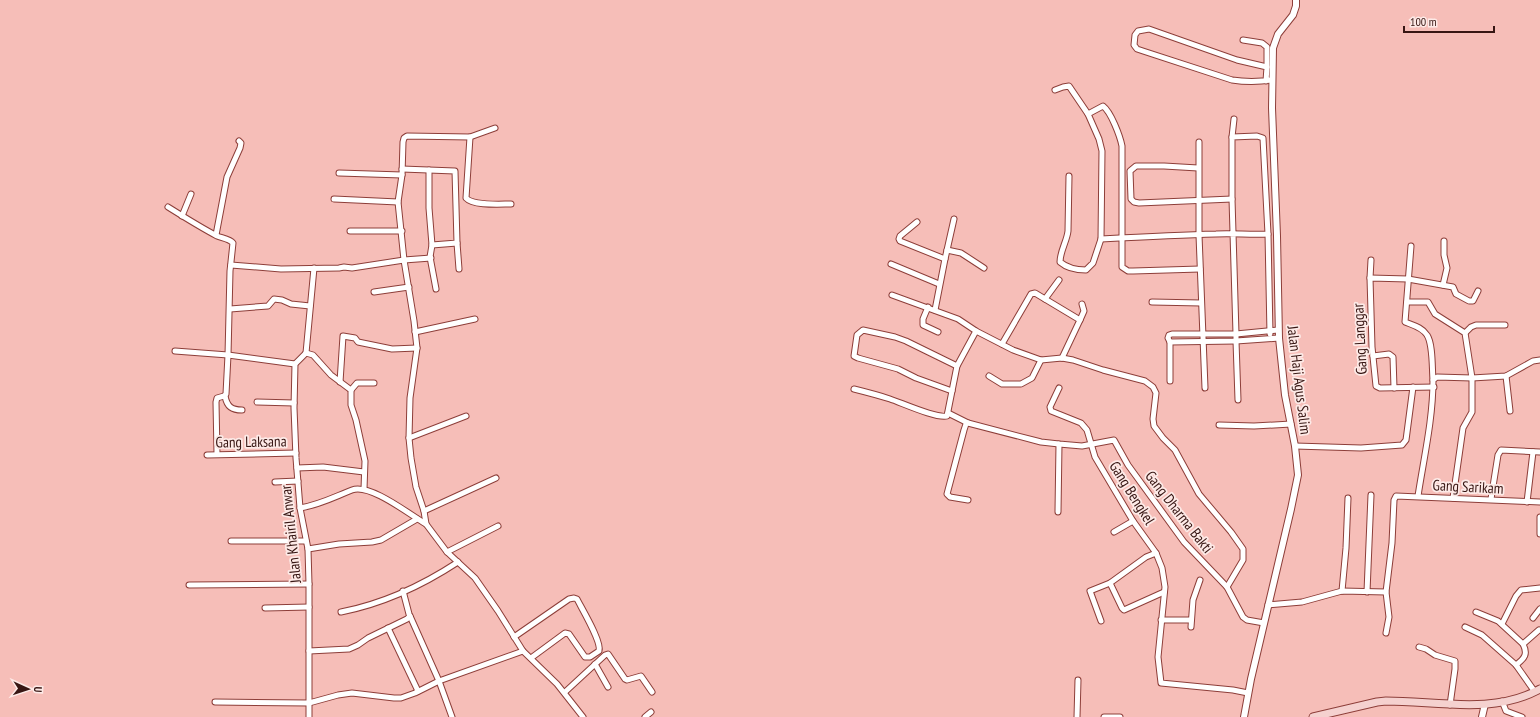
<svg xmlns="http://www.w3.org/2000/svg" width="1540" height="717" font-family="'PT Sans Narrow',sans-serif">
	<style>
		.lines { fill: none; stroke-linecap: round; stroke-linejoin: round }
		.minor-casing { stroke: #8d3e39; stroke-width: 7 }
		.tertiary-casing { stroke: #8d3e39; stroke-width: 8 }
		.secondary-casing { stroke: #8d3e39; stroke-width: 9 }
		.minor { stroke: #fff; stroke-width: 5 }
		.tertiary { stroke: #fff; stroke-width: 6 }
		.secondary { stroke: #f5d1cf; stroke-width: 7 }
		.labels { text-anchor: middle; stroke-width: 3.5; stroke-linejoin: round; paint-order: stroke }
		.street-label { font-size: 15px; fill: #371613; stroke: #fdeae7 }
	</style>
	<rect width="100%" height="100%" fill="#f6beb8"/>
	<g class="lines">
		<defs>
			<g id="minor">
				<polyline points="1243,40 1262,43 1267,47 1267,67"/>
				<path d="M1266 81 1267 67 1237 60 1149 29 1138 31 1135 35 1134 45 1137 49 1143 51 1232 80C1245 82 1258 82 1272 80"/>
				<polyline points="1055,90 1063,87 1069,86 1088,114"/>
				<polyline points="495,128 470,137 407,136 404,138 403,142 402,175 398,202 404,260 414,321 417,348 410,398 409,438 411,458 416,487 424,511 426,524 447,552 475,578 498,611 523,651 557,684 583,717"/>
				<path d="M470 137 466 198C473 206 500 204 511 204"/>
				<polyline points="1232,137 1234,119"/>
				<polyline points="1199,142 1199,235 1205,388"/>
				<polyline points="1198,168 1164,166 1136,166 1130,171 1131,199 1134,202 1139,203 1232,199"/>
				<polyline points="402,169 455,171 457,243 432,245"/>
				<polyline points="429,170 429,208 432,245 430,257 436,289"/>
				<polyline points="339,173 402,175"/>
				<path d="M1069 176 1068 231C1067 241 1060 251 1060 262 1067 268 1077 270 1086 270L1093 263 1101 239 1102 151 1099 139 1088 114 1103 106C1111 112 1120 136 1122 146V267L1128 271H1133L1200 269"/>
				<polyline points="334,199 398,202"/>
				<path d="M168 207C184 217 200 227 217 236 222 238 230 239 233 243L230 271 228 355 226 394 224 396 217 398 216 402 217 454"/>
				<polyline points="182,216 191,194"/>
				<polyline points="917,222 900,236 899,239 900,241 945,259 935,310"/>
				<polyline points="350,231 402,231"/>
				<polyline points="1268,234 1270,334"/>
				<polyline points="216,235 227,177 240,148 241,143 239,141"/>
				<path d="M1101 239C1139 237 1177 235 1216 234 1233 233 1251 235 1268 234L1263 138 1257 136 1232 137V199L1236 334V341L1238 400"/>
				<polyline points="457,243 459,269"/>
				<path d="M1411 246 1405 322C1412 325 1422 327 1427 335 1433 344 1432 368 1433 380"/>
				<polyline points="947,250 961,253 984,268"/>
				<polyline points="945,259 954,219"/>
				<polyline points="891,264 939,284"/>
				<polyline points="231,265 281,269 339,268 344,267 352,268 404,260 431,258"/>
				<polyline points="1370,278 1371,260"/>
				<polyline points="1443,285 1447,268 1444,255 1444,241"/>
				<polyline points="374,292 409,287"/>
				<polyline points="892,295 958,319 976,331 1013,350 1041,360 1062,358 1073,360 1103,370 1145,381 1153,387 1156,393 1153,419 1154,426 1163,438 1175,450 1199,494 1231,532 1243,549 1243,560 1227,587"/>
				<polyline points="1045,299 1059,280"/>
				<polyline points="1152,302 1201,303"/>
				<polyline points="1407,302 1428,302 1435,314 1465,333 1472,378 1472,412 1463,428 1453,498"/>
				<polyline points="928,307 923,319 923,325 938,332"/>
				<polyline points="230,309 268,306 274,299 282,300 291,304 310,306"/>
				<polyline points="1080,320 1084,311 1082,304"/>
				<polyline points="1278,330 1236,334 1172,334 1169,335 1168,338 1170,342 1236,341 1279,338"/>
				<polyline points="415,332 475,319"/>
				<polyline points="1465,333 1471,327 1476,325 1505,325"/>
				<polyline points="1170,342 1170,381"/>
				<polyline points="1002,344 1031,294 1035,293 1080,320 1062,358"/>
				<polyline points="175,351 228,355 295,364"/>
				<polyline points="306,353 295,364 294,408 296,458 300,508 308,549 309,584 309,717"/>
				<polyline points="306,353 313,355 331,375 351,390 351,405 356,420 365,461 364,489"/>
				<polyline points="306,353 314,268"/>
				<polyline points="1373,356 1389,354 1393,357 1394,388"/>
				<polyline points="989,376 1002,384 1021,384 1032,378 1041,360"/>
				<polyline points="1506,376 1510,411"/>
				<polyline points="340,382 343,336 355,338 358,342 392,349 417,348"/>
				<polyline points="1434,387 1380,388 1376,386 1372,347 1370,278 1408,279 1453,287 1456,294 1469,301 1473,301 1478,291"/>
				<polyline points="1059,388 1050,407 1051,411 1081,423 1087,430 1095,457 1133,521 1156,553 1162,568 1165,587 1158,657 1161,683 1233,690 1248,693"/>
				<path d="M854 389C866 392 878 395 890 399 902 403 937 419 947 416L957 366 976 331"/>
				<polyline points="351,390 357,383 374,383"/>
				<polyline points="952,391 916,378 898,369 858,358 854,356 857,335 863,330 895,337 906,341 957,366"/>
				<path d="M225 396C227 407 232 410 242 410"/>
				<polyline points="257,402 294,403"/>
				<polyline points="948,413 968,423"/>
				<polyline points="1219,425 1254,426 1291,424"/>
				<polyline points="409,438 466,416"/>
				<polyline points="1295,446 1361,448 1402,445 1406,440 1413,387"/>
				<polyline points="207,455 296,453"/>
				<polyline points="297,468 323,467 364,472"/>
				<polyline points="275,482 298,481"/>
				<path d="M1418 496C1424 457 1433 419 1433 380L1437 377 1472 378 1506 376 1533 361 1540 360"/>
				<polyline points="1491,499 1498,455 1501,450 1540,452"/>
				<polyline points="968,500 950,497 947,494 964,430 966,424 968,423 1041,442 1059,444 1082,446 1114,440 1128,465 1184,542 1227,587 1243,617 1247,620 1264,623"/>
				<polyline points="1527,502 1533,452"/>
				<path d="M300 508C319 505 334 497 352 490 370 483 410 515 426 524"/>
				<polyline points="424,511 496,478"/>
				<polyline points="1058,512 1059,444"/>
				<polyline points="1540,517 1540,534"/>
				<polyline points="1114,532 1133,521"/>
				<polyline points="231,541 306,541"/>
				<polyline points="308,549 339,544 372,542 381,540 417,519"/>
				<polyline points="447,552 498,526"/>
				<polyline points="1156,553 1146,557 1110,583 1122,608 1124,610 1164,592"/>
				<polyline points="189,585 309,584"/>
				<polyline points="1342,591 1346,548 1348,498"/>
				<polyline points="1367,592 1371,495"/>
				<polyline points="1268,605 1302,602 1342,591 1386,592"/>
				<polyline points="265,608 309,607"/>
				<path d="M341 612C382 604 423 585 458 562"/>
				<polyline points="1476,612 1498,621 1523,644"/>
				<polyline points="410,616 439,681 452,717"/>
				<polyline points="1533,618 1540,609"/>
				<polyline points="1161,620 1191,620"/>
				<polyline points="1101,621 1090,591 1110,583"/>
				<polyline points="1502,624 1516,596 1521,590 1540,588"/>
				<polyline points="1191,627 1193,600 1200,580"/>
				<polyline points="1465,627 1482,635 1516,665 1535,692"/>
				<polyline points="388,628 418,691"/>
				<polyline points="1386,633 1389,617 1386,592 1392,543 1394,500 1396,496 1540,502"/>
				<path d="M514 637 569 599 574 598 577 599C582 609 602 642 599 651L590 657H585L569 634 565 633 531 658"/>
				<polyline points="1419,647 1426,649 1435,655 1455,661 1455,669 1450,705"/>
				<polyline points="309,651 349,649 358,645 368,638 407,619 410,616 409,614 403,591"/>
				<polyline points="595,664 608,687"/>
				<path d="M1516 665C1525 658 1528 654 1523 644L1539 630"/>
				<polyline points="565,692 605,655 608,654 625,679 627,680 641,676 652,692"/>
				<polyline points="1502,701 1506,711 1522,717"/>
				<polyline points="215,702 309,703 338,695 352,693 394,698 401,698 415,693 439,681 523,651"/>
				<polyline points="645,717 651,712"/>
				<polyline points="1077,717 1078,680"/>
				<polyline points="1104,717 1120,717"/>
			</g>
			<g id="tertiary">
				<polyline points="1244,717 1251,679 1291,509 1298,475 1295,446 1285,395 1279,338 1277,236 1272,108 1273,48 1278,34 1293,15 1296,6 1296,0"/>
				<polyline points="1482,717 1485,704"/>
			</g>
			<path id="secondary" d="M1313 717 1377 702 1386 701C1437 701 1493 715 1540 689"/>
		</defs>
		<use href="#minor" class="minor-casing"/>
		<use href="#tertiary" class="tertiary-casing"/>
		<use href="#secondary" class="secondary-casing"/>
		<use href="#minor" class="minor"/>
		<use href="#tertiary" class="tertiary"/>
		<use href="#secondary" class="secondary"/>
	</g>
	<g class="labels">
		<g class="street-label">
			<text transform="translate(1360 339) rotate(-93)" y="5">Gang Langgar</text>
			<text transform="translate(1299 380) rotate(83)" y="5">Jalan Haji Agus Salim</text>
			<text transform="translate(251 442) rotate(-1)" y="5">Gang Laksana</text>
			<text transform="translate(1468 487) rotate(3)" y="5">Gang Sarikam</text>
			<text transform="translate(1132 493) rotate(58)" y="5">Gang Bengkel</text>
			<text transform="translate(1179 512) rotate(52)" y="5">Gang Dharma Bakti</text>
			<text transform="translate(291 534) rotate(-96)" y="5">Jalan Khairil Anwar</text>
		</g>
	</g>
	<g transform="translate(28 689) rotate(93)" stroke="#fdeae7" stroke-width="3" paint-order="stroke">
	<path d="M0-3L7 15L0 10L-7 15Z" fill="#371613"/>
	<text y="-6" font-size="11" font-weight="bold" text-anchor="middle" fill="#371613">U</text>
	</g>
	<path d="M1404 26v6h90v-6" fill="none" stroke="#371613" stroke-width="2"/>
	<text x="1410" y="26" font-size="12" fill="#371613" stroke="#fdeae7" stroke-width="3" paint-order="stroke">100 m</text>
</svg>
